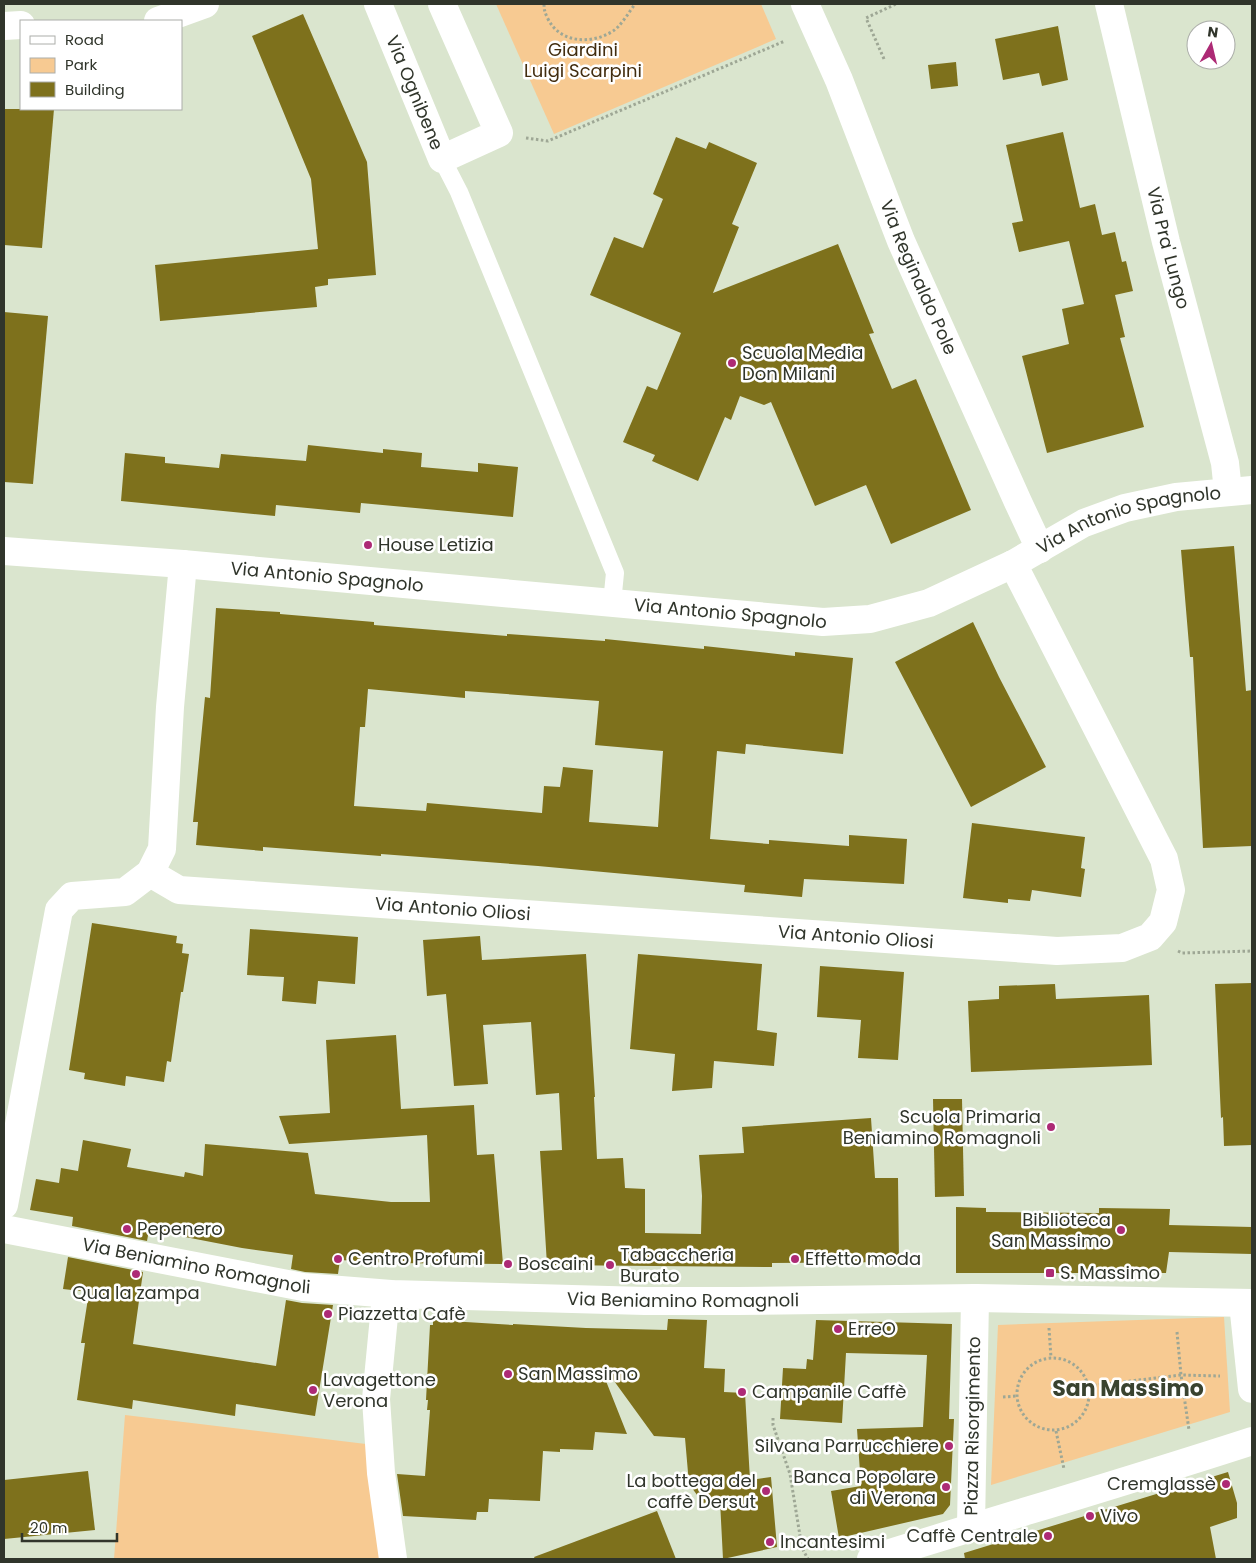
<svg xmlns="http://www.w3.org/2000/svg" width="1256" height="1563" font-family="Poppins,sans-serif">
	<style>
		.green { fill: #f7ca92 }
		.building { fill: #7e711c; fill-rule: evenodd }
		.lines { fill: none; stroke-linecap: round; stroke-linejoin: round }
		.path { stroke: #9ea795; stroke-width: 3; stroke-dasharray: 2.5 2.5; stroke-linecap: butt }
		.service { stroke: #fff; stroke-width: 18 }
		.pedestrian { stroke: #fff; stroke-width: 28 }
		.minor { stroke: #fff; stroke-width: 28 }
		.tertiary { stroke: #fff; stroke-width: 28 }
		.secondary { stroke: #fff; stroke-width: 28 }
		.poi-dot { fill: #ad2a75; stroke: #fff; stroke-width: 2 }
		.labels { text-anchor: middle; stroke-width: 5; stroke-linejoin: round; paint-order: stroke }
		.park-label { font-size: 18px; fill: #422d0f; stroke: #fff }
		.street-label { font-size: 18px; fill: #30352b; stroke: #fff }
		.poi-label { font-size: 18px; fill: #30352b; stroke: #fff; text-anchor: start }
		.district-label { font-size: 22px; font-weight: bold; fill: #39422f; stroke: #fff }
	</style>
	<rect width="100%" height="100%" fill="#dae5ce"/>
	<g class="green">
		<polygon points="496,4 761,4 776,39 554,134"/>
		<polygon points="1224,1317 1230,1412 991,1485 998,1325"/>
		<polygon points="125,1415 366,1444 384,1559 114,1559"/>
	</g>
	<g class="building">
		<polygon points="303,14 367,162 376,275 328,279 328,285 315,287 317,307 160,321 155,265 318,249 311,179 252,36"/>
		<polygon points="1058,26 1068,80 1042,86 1039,73 1003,80 995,39"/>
		<polygon points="956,62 958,86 931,89 928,65"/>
		<polygon points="4,109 54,109 42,248 4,245"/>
		<polygon points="1063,132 1080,208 1095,204 1102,235 1115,232 1122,262 1126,261 1133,291 1115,295 1125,337 1120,338 1144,427 1047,453 1022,356 1069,344 1062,309 1084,304 1069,241 1019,252 1012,223 1023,221 1006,145"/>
		<polygon points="676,137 706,149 709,142 757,163 732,224 739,227 713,293 838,244 874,333 869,334 892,389 916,379 971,510 891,544 866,485 815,506 771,402 764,405 740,396 731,420 725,417 698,481 652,461 655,455 623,442 647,386 657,390 681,333 590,295 614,237 643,248 663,199 653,194"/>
		<polygon points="4,312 48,316 33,484 4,482"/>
		<polygon points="308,445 383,453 383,449 422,453 421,467 478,472 478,463 518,467 513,517 361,503 360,513 276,505 275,516 121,501 125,453 165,457 165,463 219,468 221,454 306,461"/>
		<polygon points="1234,546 1246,691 1252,690 1252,846 1203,848 1193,657 1190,657 1181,550"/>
		<path d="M216 608 280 612V614L374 622V625L507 636V634L605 641V639L704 649V646L795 656V652L853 658 843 754 746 744 745 754 717 751 710 839 769 844V840L849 846V835L907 839 904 884 804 879 802 897 744 892 745 885 538 866 381 854V856L263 847V851L196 845 198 822H193L205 697 210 698ZM368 689 465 698V691L599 701 595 745 663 751 658 827 589 822 593 770 563 767 560 787 544 786 542 813 427 803 426 811 354 806 360 727H365Z"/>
		<polygon points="973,622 999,677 1046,767 971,807 895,662"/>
		<polygon points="972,823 1085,837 1081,868 1085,869 1081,897 1032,890 1030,901 1008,899 1008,903 963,898"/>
		<polygon points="92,923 177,936 176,943 183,944 182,953 189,954 183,992 181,992 171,1062 167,1061 164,1082 126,1076 125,1086 84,1079 85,1073 69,1070"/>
		<polygon points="250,929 358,937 355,984 318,981 316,1004 282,1001 284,977 247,975"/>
		<polygon points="480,936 482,960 586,954 595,1097 594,1097 597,1159 623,1158 625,1188 645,1189 645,1233 701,1234 702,1196 699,1155 744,1153 742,1127 871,1118 875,1178 898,1178 899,1262 772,1263 772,1267 547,1265 540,1151 562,1150 559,1093 536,1095 531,1022 483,1025 488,1084 454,1086 446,994 427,996 423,940"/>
		<polygon points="638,954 762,964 757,1030 777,1033 774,1066 714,1061 712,1088 672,1091 675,1054 630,1049"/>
		<polygon points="820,966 904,972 898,1060 858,1058 861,1020 817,1017"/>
		<polygon points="1252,983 1252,1145 1224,1146 1223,1117 1221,1118 1215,984"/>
		<polygon points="1055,984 1056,999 1149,995 1152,1065 971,1072 968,1001 999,999 999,986"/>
		<polygon points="396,1035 401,1109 474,1105 477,1155 494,1154 503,1264 390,1263 340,1260 338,1274 305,1272 291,1269 293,1255 242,1248 149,1230 147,1241 72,1226 73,1217 30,1210 36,1179 59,1183 61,1168 78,1171 83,1140 131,1149 127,1167 184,1177 185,1172 203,1176 205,1144 308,1153 315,1194 391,1202 430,1202 427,1135 289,1144 279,1116 330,1113 326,1040"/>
		<polygon points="933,1099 962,1099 964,1196 935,1197"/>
		<polygon points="956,1207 986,1208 986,1212 1099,1213 1099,1208 1170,1209 1169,1225 1252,1227 1252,1254 1169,1252 1166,1273 956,1273"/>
		<polygon points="68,1257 143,1272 133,1344 276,1366 286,1300 302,1303 333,1305 315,1416 236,1404 235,1416 133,1400 132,1409 77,1400 85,1343 81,1343 89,1292 63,1289"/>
		<polygon points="668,1319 707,1320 704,1368 725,1369 724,1392 745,1393 750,1480 771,1477 777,1547 723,1559 720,1501 703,1503 689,1484 685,1438 654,1436 609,1374 604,1376 627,1434 595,1432 593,1450 560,1449 560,1452 543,1451 540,1501 489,1499 488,1512 477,1512 476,1520 403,1516 397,1474 425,1476 430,1410 427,1410 428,1400 426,1400 430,1325 433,1325 433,1320 513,1325 513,1324 586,1328 667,1330"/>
		<polygon points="816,1320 952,1324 949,1419 954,1419 950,1505 943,1514 839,1538 831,1491 861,1486 857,1429 923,1427 927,1355 846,1353 842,1423 780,1419 783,1368 806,1369 807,1359 813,1360"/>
		<polygon points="88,1471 95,1530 4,1539 4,1480"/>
		<polygon points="1228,1472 1237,1503 1237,1518 1210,1527 1216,1559 965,1559 964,1553"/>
		<polygon points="657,1511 676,1559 535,1559 534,1557"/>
	</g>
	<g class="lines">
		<g class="path">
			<path d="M544 4C544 10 545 13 548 19 560 43 591 45 613 31 620 27 630 11 635 4"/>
			<polyline points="884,59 866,18 896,4"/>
			<polyline points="526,138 548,141 785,41"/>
			<polyline points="1178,951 1182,953 1252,951"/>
			<polyline points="1049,1328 1051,1358"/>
			<polyline points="1177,1332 1181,1375 1189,1430"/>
			<circle cx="1053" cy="1394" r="36"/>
			<polyline points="1089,1386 1181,1375 1220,1376"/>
			<polyline points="1003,1397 1017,1396"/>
			<polyline points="773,1418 773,1425 790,1474 802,1548 808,1559"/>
			<polyline points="1056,1431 1064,1469"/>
		</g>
		<polyline class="service" points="442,159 459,192 615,573 612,603"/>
		<polyline class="pedestrian" points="391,1294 385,1306 376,1399 381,1473 393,1559"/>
		<g class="minor">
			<path id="s1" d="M378 4 442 159 499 133 442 4"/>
			<path id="s2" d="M805 4 839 80 901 241 1018 502 1040 549"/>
			<path id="s3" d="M1109 4 1166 242 1225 463 1228 491"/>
			<polyline points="158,21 205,4"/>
			<polyline points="4,26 21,25"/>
			<path id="s4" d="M4 551 183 564 823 622 870 619 929 603 1013 564 1084 523 1125 508 1176 497 1252 490"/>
			<path id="s5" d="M150 873 179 890 1057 951 1122 948 1150 937 1163 922 1171 890 1164 859 1013 564"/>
			<polyline points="4,1205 59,910 72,896 125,892 150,873 162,849 170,707 183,564"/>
			<polyline points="1243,1303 1252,1389"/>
			<path id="s6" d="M971 1527 975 1298"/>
		</g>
		<path class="tertiary" d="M871 1559C998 1519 1126 1482 1252 1441"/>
		<path class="secondary" id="s7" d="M4 1229 303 1287 391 1294 645 1301H737L975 1298 1252 1303"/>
	</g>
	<g class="poi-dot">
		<circle cx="732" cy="363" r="5"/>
		<circle cx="368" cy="545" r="5"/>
		<circle cx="1051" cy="1127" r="5"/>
		<circle cx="127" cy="1229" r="5"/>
		<circle cx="1121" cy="1230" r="5"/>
		<circle cx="338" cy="1259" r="5"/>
		<circle cx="795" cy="1259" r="5"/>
		<circle cx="508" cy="1264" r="5"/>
		<circle cx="610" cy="1265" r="5"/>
		<rect x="1045" y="1268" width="10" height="10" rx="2.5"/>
		<circle cx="136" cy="1274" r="5"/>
		<circle cx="328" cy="1314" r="5"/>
		<circle cx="838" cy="1329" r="5"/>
		<circle cx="508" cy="1374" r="5"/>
		<circle cx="313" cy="1390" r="5"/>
		<circle cx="742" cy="1392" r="5"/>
		<circle cx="949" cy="1446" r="5"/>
		<circle cx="1226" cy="1484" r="5"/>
		<circle cx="946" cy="1487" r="5"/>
		<circle cx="766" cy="1491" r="5"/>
		<circle cx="1090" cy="1516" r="5"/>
		<circle cx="1048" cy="1536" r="5"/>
		<circle cx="770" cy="1542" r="5"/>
	</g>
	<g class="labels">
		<g class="park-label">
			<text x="583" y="56">Giardini<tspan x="583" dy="21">Luigi Scarpini</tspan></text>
		</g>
		<g class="street-label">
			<text dy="6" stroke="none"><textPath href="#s1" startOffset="96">Via Ognibene</textPath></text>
			<text dy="6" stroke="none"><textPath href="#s3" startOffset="251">Via Pra' Lungo</textPath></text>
			<text dy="6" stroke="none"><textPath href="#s2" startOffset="296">Via Reginaldo Pole</textPath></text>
			<text dy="6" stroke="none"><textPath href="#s4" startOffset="1149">Via Antonio Spagnolo</textPath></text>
			<text dy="6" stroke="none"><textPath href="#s4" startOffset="324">Via Antonio Spagnolo</textPath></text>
			<text dy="6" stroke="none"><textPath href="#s4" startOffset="729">Via Antonio Spagnolo</textPath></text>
			<text dy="6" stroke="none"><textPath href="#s5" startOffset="308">Via Antonio Oliosi</textPath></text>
			<text dy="6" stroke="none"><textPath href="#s5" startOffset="712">Via Antonio Oliosi</textPath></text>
			<text dy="6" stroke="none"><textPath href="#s7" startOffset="196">Via Beniamino Romagnoli</textPath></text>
			<text dy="6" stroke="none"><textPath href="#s7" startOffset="685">Via Beniamino Romagnoli</textPath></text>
			<text dy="6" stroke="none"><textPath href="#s6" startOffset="101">Piazza Risorgimento</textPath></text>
		</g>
		<g class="poi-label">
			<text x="742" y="359">Scuola Media<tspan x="742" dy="21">Don Milani</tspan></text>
			<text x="378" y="551">House Letizia</text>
			<text x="1041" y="1123" text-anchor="end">Scuola Primaria<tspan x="1041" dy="21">Beniamino Romagnoli</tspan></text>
			<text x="1111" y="1226" text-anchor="end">Biblioteca<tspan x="1111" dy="21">San Massimo</tspan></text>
			<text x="137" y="1235">Pepenero</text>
			<text x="620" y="1261">Tabaccheria<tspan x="620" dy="21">Burato</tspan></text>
			<text x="348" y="1265">Centro Profumi</text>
			<text x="805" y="1265">Effetto moda</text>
			<text x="518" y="1270">Boscaini</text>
			<text x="1060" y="1279">S. Massimo</text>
			<text x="136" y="1299" text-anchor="middle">Qua la zampa</text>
			<text x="338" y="1320">Piazzetta Cafè</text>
			<text x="848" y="1335">ErreO</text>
			<text x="518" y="1380">San Massimo</text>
			<text x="323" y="1386">Lavagettone<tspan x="323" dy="21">Verona</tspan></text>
			<text x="752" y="1398">Campanile Caffè</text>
			<text x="939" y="1452" text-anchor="end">Silvana Parrucchiere</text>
			<text x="936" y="1483" text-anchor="end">Banca Popolare<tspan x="936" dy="21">di Verona</tspan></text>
			<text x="756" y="1487" text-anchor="end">La bottega del<tspan x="756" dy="21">caffè Dersut</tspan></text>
			<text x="1216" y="1490" text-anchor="end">Cremglassè</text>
			<text x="1100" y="1522">Vivo</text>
			<text x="1038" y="1542" text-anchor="end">Caffè Centrale</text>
			<text x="780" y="1548">Incantesimi</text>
		</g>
		<g class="district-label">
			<text x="1128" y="1396">San Massimo</text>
		</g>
	</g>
	<rect width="1256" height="1563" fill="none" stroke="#30352b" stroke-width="10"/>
	<rect x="20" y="20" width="162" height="90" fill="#ffffff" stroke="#acaeaa"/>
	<rect x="30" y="36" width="25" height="8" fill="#ffffff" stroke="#acaeaa"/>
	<text x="65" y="45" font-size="15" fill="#30352b">Road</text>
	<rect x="30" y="58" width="25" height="15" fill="#f7ca92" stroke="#acaeaa"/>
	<text x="65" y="70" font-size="15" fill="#30352b">Park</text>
	<rect x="30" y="82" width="25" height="15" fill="#7e711c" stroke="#acaeaa"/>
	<text x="65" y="95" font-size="15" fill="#30352b">Building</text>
	<g transform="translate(1211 45) rotate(8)"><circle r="24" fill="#ffffff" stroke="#acaeaa"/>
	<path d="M0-4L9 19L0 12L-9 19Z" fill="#ad2a75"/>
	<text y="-8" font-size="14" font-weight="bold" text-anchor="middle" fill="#30352b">N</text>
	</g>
	<path d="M22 1533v8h95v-8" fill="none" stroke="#30352b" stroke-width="2.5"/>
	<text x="30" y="1533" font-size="15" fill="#30352b" stroke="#ffffff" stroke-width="4" paint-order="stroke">20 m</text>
</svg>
